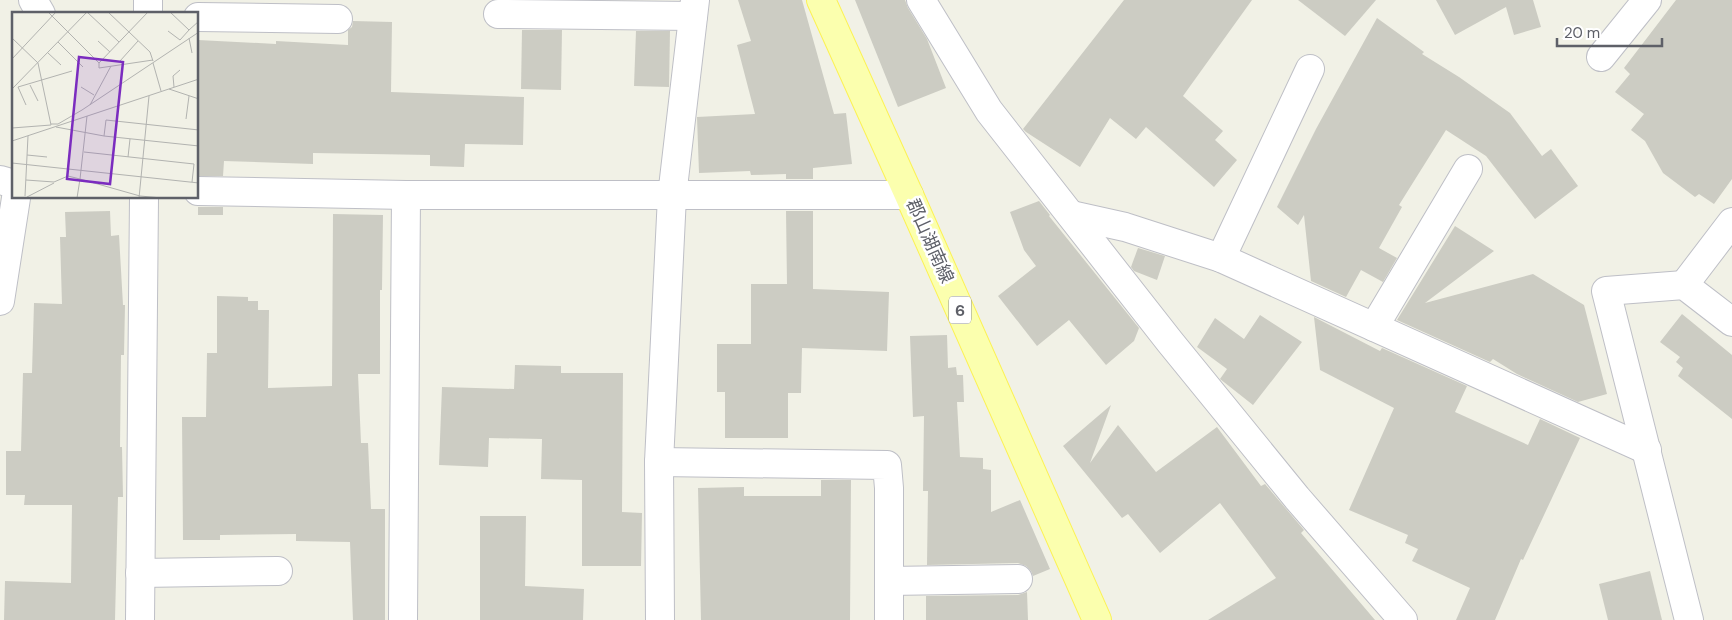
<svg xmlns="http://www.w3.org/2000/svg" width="1732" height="620" font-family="'DM Sans','Noto Sans JP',sans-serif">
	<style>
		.building { fill: #ccccc3 }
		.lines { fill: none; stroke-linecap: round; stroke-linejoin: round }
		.minor-casing { stroke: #bebfc6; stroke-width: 30 }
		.major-casing { stroke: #fcf254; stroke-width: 30 }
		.minor { stroke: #fff; stroke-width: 28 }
		.major { stroke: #fbffae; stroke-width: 28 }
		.labels { text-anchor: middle; stroke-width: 5; stroke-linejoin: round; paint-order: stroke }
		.shield { fill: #fff; stroke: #8e9095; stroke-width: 1 }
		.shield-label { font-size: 16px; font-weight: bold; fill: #5e6068 }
		.street-label { font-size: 18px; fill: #5e6068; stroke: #fff }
		.inset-road { fill: none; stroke: #b2b3b0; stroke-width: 1 }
		.view { fill: #7b2cbf; fill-opacity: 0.15; stroke: #7b2cbf; stroke-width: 2.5 }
		.inset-edge { fill: none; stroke: #5e6068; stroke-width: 2.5 }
	</style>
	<rect width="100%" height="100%" fill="#f1f1e6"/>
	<g class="building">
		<polygon points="738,0 802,0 834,114 846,113 852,164 813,168 813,179 786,179 786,174 751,175 750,171 699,173 697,117 755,114 737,45 751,41"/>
		<polygon points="855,0 905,0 908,8 927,39 946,88 898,107"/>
		<polygon points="1124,0 1252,0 1183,96 1223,131 1215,140 1237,160 1214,187 1146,127 1136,139 1110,118 1080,167 1026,132 1023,129"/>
		<polygon points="1298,0 1376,0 1345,36"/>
		<polygon points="1436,0 1533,0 1541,27 1514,35 1506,7 1455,35"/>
		<polygon points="1676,0 1732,0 1732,179 1714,204 1699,194 1695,197 1663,173 1645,141 1631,130 1644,114 1615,92 1630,74 1624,68"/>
		<polygon points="1377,18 1424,52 1422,54 1459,77 1510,113 1542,156 1551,149 1578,186 1535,219 1486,156 1446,130 1399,205 1402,207 1379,248 1397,258 1383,282 1361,270 1346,297 1311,281 1304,215 1298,225 1277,207 1316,129"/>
		<polygon points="353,21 392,22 391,92 524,97 523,145 465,144 464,167 430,166 430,155 313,153 313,164 224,161 223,176 198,176 198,40 276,44 276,41 348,45 348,30 352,27"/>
		<polygon points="522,30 562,30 561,90 521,89"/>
		<polygon points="636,31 670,31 669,87 634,86"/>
		<polygon points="1039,201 1050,215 1049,216 1139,328 1134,341 1106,365 1069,320 1037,346 998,296 1036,266 1024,250 1010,212"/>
		<rect x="198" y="207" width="25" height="8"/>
		<polygon points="110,211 111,236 119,235 123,305 125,305 124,355 121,355 120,447 122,447 123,497 118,497 115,620 4,620 5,581 71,583 72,505 24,505 25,495 6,495 6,451 21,451 23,373 32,373 34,303 62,304 60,237 66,237 65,212"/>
		<polygon points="786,211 813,211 813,289 889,292 887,351 802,348 801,393 788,393 788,438 725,438 725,392 717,392 717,344 751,344 751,284 787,284"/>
		<polygon points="333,214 383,215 382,290 380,290 380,374 358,374 361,443 368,443 371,509 385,509 385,620 353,620 350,542 296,541 296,534 220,535 220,540 183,540 182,417 206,417 207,353 217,353 217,296 248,297 248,301 258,301 258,310 269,310 268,388 332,386"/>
		<polygon points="1455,226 1494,251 1425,303 1533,274 1584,305 1607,394 1578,402 1517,374 1493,359 1490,362 1397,320"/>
		<polygon points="1138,248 1165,256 1157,280 1134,271 1131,267"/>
		<polygon points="1682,314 1732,355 1732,419 1678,376 1683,368 1676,362 1680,357 1660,342"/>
		<polygon points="1260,315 1302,342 1253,405 1220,379 1227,369 1197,347 1215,318 1244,339"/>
		<polygon points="1314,317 1380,351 1382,348 1467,386 1455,412 1528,445 1540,419 1580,438 1523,560 1521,559 1495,620 1456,620 1470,588 1412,561 1418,549 1405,543 1408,535 1349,510 1394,408 1320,370"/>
		<polygon points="947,335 948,368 956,367 957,375 963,375 964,402 957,402 960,457 983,458 983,469 991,470 991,512 1020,500 1050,569 1033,576 1031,571 1026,566 1018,563 927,565 928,491 923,491 924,416 913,417 910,336"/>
		<polygon points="515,365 561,366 561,373 623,373 622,512 642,513 641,566 582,566 582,480 541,479 542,439 489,438 488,467 439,465 442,387 514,389"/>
		<polygon points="1111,405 1090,463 1118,425 1156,472 1217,427 1261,486 1265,484 1304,530 1301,533 1375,620 1208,620 1276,578 1220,503 1160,553 1128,514 1122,518 1063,446"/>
		<polygon points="821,480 851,480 850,620 701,620 698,488 744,487 744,496 821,496"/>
		<polygon points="480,516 526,516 525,586 584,589 583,620 480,620"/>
		<polygon points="1650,571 1662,620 1608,620 1599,584"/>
		<polygon points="1027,592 1028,620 926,620 926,596 1018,595"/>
	</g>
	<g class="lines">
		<defs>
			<g id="minor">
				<polyline points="33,0 41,14"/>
				<polyline points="921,0 989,111 1170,342 1297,498 1403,620"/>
				<polyline points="148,14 148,0"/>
				<polyline points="498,14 693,16"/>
				<polyline points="198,17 338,19"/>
				<polyline points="1601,57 1647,0"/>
				<polyline points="0,180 14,184"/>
				<polyline points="198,191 406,195 909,195"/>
				<polyline points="1071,215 1125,227 1221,258 1647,450"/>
				<polyline points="1221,258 1310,69"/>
				<polyline points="1684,285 1732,222"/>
				<polyline points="0,301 16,198"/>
				<polyline points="1374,327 1468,169"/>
				<polyline points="659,462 887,465 889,488 889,620"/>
				<polyline points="140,573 278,571"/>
				<polyline points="889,581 1018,579"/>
				<polyline points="140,620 144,198"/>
				<polyline points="403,620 406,195"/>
				<polyline points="660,620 659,462 672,196 695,0"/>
				<polyline points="1689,620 1606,291 1684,285 1732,322"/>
			</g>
			<polyline id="major" points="821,0 909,195 1097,620"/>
		</defs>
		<use href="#minor" class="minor-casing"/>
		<use href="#major" class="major-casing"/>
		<use href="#minor" class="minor"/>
		<use href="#major" class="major"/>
	</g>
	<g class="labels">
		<rect class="shield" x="949" y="296.5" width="22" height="27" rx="4"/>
		<g class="shield-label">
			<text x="960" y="316">6</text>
		</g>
		<g class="street-label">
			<text transform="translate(930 241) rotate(66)" y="6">郡山湖南線</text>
		</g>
	</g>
	<g transform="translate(12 12)">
		<rect width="186" height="186" fill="#f1f1e6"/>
		<path class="inset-road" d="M36 0 56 20M75 0 107 30M96 0 138 40 141 49M158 0 177 18 187 9M156 19 168 28 177 18M56 20 87 51V56L141 48M0 26 26 51 39 113M177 26 180 41M86 29 98 40M46 30 71 55M36 41 49 53M0 47 44 0M108 49 126 29M87 51 136 0M141 51 149 79M18 73 26 89M6 75 60 59M6 75 14 93M69 75 82 83M162 75 161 64 168 58M0 77 75 0M157 77 187 87M78 93 99 54M75 104 68 167 128 184 150 186M174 107 177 84M39 112H46L70 98 187 20M44 115 92 124 187 134M0 116 39 113M92 124 94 108 187 118M0 129 187 67M72 140 182 152 180 170M15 143 35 145M116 145 118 127M0 151 187 171M14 168 42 170 56 164 68 167 65 186M13 184 16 124M15 185 42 171M127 186 137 84"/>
		<path class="view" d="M67 45 111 50 98 172 55 167Z"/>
		<rect width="186" height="186" class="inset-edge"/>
	</g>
	<path d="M1557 38v8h105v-8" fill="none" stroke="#5e6068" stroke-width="2.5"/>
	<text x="1564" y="38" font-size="15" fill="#5e6068" stroke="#ffffff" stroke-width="4" paint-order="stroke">20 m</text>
</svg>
